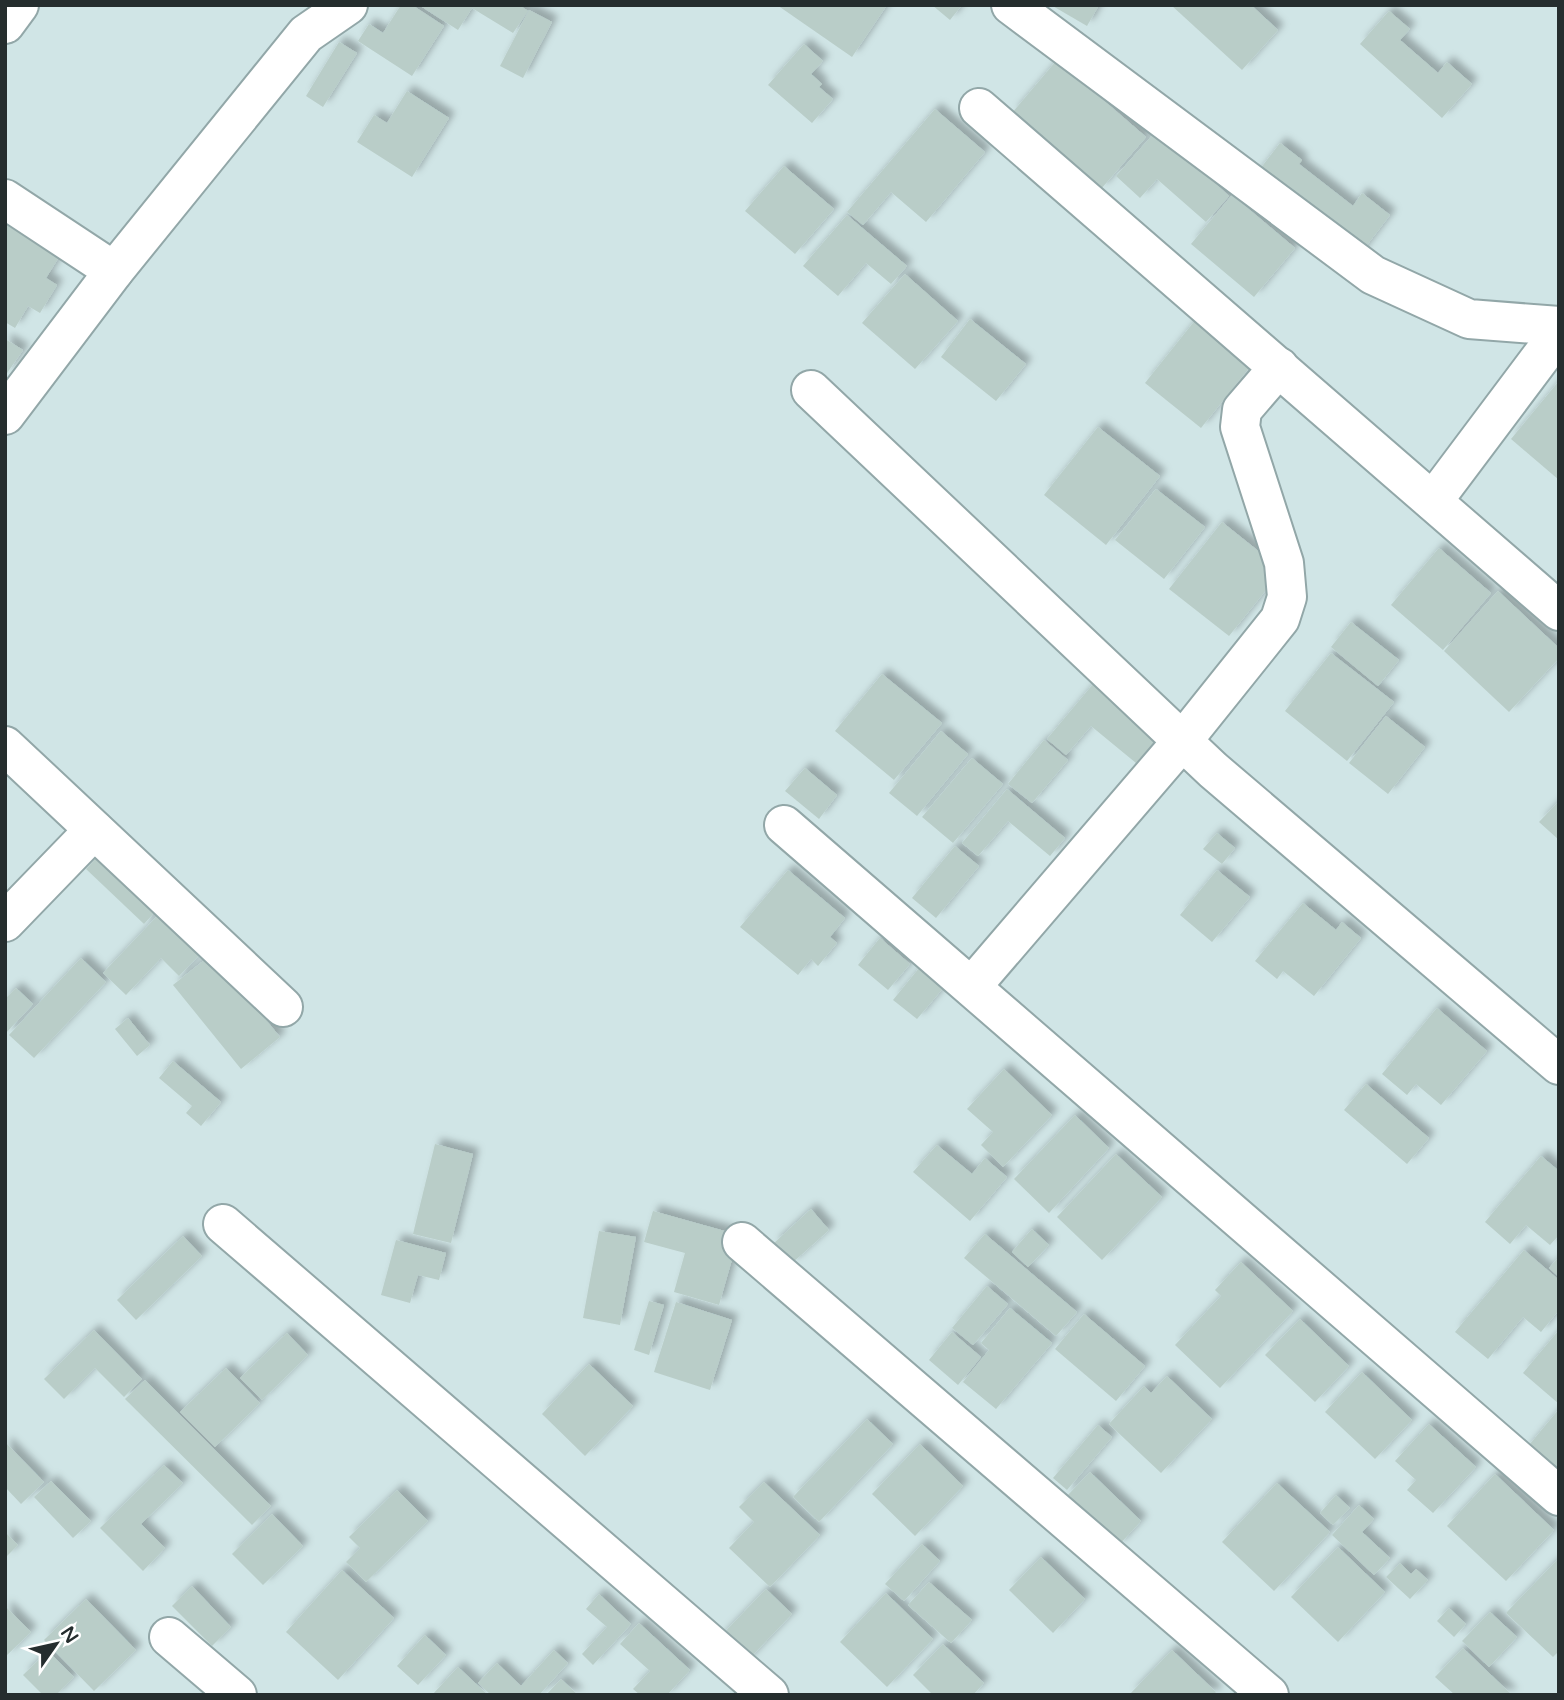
<svg xmlns="http://www.w3.org/2000/svg" width="1564" height="1700" font-family="'Varela Round',sans-serif">
	<style>
		.building { fill: #b9cdc8; filter: url(#shadow) }
		.lines { fill: none; stroke-linecap: round; stroke-linejoin: round }
		.minor-casing { stroke: #92a7a8; stroke-width: 42 }
		.minor { stroke: #fff; stroke-width: 38 }
	</style>
	<defs>
		<filter id="shadow"><feDropShadow dx="6" dy="-6" stdDeviation="3.5" flood-color="#0004"/></filter>
	</defs>
	<rect width="100%" height="100%" fill="#d0e5e6"/>
	<g class="building">
		<polygon points="401,5 412,5 444,26 412,76 358,41 369,24 383,33"/>
		<polygon points="419,5 519,5 528,11 513,33 472,8 458,30"/>
		<polygon points="777,5 887,5 852,57"/>
		<polygon points="932,5 962,5 950,20"/>
		<polygon points="1051,5 1099,5 1087,26"/>
		<polygon points="1171,5 1251,5 1278,30 1242,70"/>
		<polygon points="529,10 552,22 523,78 500,66"/>
		<polygon points="1389,11 1410,29 1400,40 1438,73 1447,62 1472,84 1442,118 1360,44"/>
		<polygon points="339,42 357,53 323,107 306,96"/>
		<polygon points="804,44 823,61 811,74 822,84 819,87 833,99 812,123 768,85"/>
		<polygon points="1057,60 1146,137 1101,189 1012,113"/>
		<polygon points="407,91 449,118 412,177 357,142 374,115 387,123"/>
		<polygon points="935,109 985,152 926,222 891,192 863,225 847,212"/>
		<polygon points="1157,130 1229,196 1206,222 1157,179 1140,198 1116,176"/>
		<polygon points="1280,143 1302,160 1299,164 1353,206 1362,193 1390,215 1357,258 1254,177"/>
		<polygon points="784,166 834,209 795,254 745,211"/>
		<polygon points="1232,195 1295,248 1254,297 1191,244"/>
		<polygon points="847,215 907,266 891,284 866,263 838,296 803,266"/>
		<polygon points="5,222 59,257 46,278 57,285 40,313 28,306 15,328 5,322"/>
		<polygon points="905,274 958,321 915,369 862,323"/>
		<polygon points="1197,318 1253,363 1201,428 1145,383"/>
		<polygon points="970,319 1026,364 996,401 941,357"/>
		<polygon points="5,339 23,350 5,376"/>
		<polygon points="1559,381 1559,480 1511,439"/>
		<polygon points="1098,427 1160,476 1106,545 1044,495"/>
		<polygon points="1156,489 1205,527 1164,579 1115,540"/>
		<polygon points="1222,522 1282,570 1229,636 1169,589"/>
		<polygon points="1439,548 1491,593 1443,650 1391,605"/>
		<polygon points="1498,591 1559,648 1559,658 1509,712 1444,651"/>
		<polygon points="1351,622 1399,660 1378,686 1331,647"/>
		<polygon points="1331,653 1394,702 1347,761 1285,711"/>
		<polygon points="882,674 942,723 894,780 835,731"/>
		<polygon points="1094,683 1158,737 1136,763 1091,726 1066,755 1047,739"/>
		<polygon points="1386,716 1425,747 1388,794 1349,763"/>
		<polygon points="941,731 968,754 917,816 889,793"/>
		<polygon points="1044,740 1068,760 1032,803 1008,784"/>
		<polygon points="972,758 1003,784 953,843 922,817"/>
		<polygon points="805,768 837,795 819,819 785,791"/>
		<polygon points="1007,789 1065,838 1050,856 1008,821 978,856 962,843"/>
		<polygon points="1559,801 1559,840 1539,822"/>
		<polygon points="1217,833 1235,848 1222,864 1203,849"/>
		<polygon points="955,846 979,866 936,918 912,898"/>
		<polygon points="106,848 163,903 144,924 86,869"/>
		<polygon points="788,870 845,918 830,937 837,943 818,966 811,959 798,975 740,927"/>
		<polygon points="1217,870 1250,897 1212,942 1180,915"/>
		<polygon points="1303,903 1336,930 1342,922 1361,938 1314,996 1283,971 1277,979 1255,961"/>
		<polygon points="163,910 205,949 179,976 161,958 126,995 103,973"/>
		<polygon points="880,938 910,964 888,990 858,965"/>
		<polygon points="212,954 280,1037 241,1069 173,985"/>
		<polygon points="81,958 106,982 34,1058 9,1035"/>
		<polygon points="920,967 944,987 917,1019 893,1000"/>
		<polygon points="16,988 33,1004 5,1034 5,999"/>
		<polygon points="1437,1008 1487,1051 1441,1105 1416,1084 1407,1095 1382,1074"/>
		<polygon points="128,1018 150,1045 137,1056 115,1029"/>
		<polygon points="173,1061 221,1102 201,1126 186,1113 192,1106 159,1078"/>
		<polygon points="1004,1069 1052,1115 1003,1167 981,1145 993,1132 967,1109"/>
		<polygon points="1366,1084 1429,1138 1407,1164 1344,1110"/>
		<polygon points="1075,1115 1109,1148 1049,1213 1014,1179"/>
		<polygon points="435,1144 473,1154 451,1243 413,1234"/>
		<polygon points="937,1145 972,1174 985,1158 1007,1177 970,1221 913,1172"/>
		<polygon points="1116,1154 1162,1197 1102,1260 1057,1217"/>
		<polygon points="1541,1156 1559,1171 1559,1235 1550,1245 1526,1225 1510,1244 1485,1222"/>
		<polygon points="811,1209 829,1230 791,1264 773,1244"/>
		<polygon points="653,1211 739,1235 719,1305 674,1292 685,1253 644,1242"/>
		<polygon points="1032,1229 1049,1245 1028,1267 1012,1252"/>
		<polygon points="599,1231 636,1237 620,1325 583,1318"/>
		<polygon points="985,1234 1077,1312 1056,1336 964,1258"/>
		<polygon points="183,1236 202,1256 136,1320 117,1300"/>
		<polygon points="396,1240 446,1253 439,1280 418,1275 410,1303 381,1295"/>
		<polygon points="1524,1250 1559,1280 1559,1310 1541,1332 1523,1317 1488,1359 1455,1332"/>
		<polygon points="1559,1257 1559,1277 1549,1268"/>
		<polygon points="1241,1262 1293,1311 1220,1388 1175,1345 1221,1296 1215,1290"/>
		<polygon points="987,1286 1008,1304 973,1345 952,1328"/>
		<polygon points="649,1301 664,1305 649,1355 634,1350"/>
		<polygon points="676,1302 732,1320 710,1390 654,1372"/>
		<polygon points="1010,1308 1052,1343 996,1409 963,1382 989,1350 981,1343"/>
		<polygon points="1084,1314 1145,1366 1116,1401 1055,1349"/>
		<polygon points="1300,1319 1349,1366 1315,1402 1265,1355"/>
		<polygon points="94,1330 142,1379 124,1397 95,1368 64,1399 44,1379"/>
		<polygon points="1559,1330 1559,1404 1523,1373"/>
		<polygon points="952,1332 981,1357 958,1385 929,1360"/>
		<polygon points="287,1333 308,1355 262,1400 240,1378"/>
		<polygon points="589,1364 633,1406 585,1456 542,1414"/>
		<polygon points="226,1368 260,1403 215,1447 180,1412"/>
		<polygon points="1362,1372 1412,1420 1375,1459 1325,1412"/>
		<polygon points="1167,1376 1212,1419 1161,1473 1109,1424 1144,1386 1151,1393"/>
		<polygon points="145,1380 271,1506 252,1525 125,1399"/>
		<polygon points="1559,1409 1559,1478 1525,1450"/>
		<polygon points="867,1419 893,1444 819,1522 793,1497"/>
		<polygon points="1429,1424 1476,1467 1433,1513 1407,1490 1416,1480 1395,1461"/>
		<polygon points="1098,1425 1112,1437 1067,1490 1053,1478"/>
		<polygon points="5,1442 44,1482 21,1504 5,1487"/>
		<polygon points="920,1444 963,1486 915,1536 872,1494"/>
		<polygon points="164,1465 183,1483 141,1524 165,1548 143,1571 100,1528"/>
		<polygon points="1090,1472 1141,1521 1118,1546 1066,1497"/>
		<polygon points="1495,1474 1554,1530 1506,1581 1447,1526"/>
		<polygon points="51,1481 91,1521 73,1538 34,1497"/>
		<polygon points="764,1482 820,1535 770,1587 729,1548 754,1522 739,1507"/>
		<polygon points="1277,1483 1330,1532 1274,1591 1222,1542"/>
		<polygon points="397,1490 428,1521 366,1582 346,1562 360,1548 349,1537"/>
		<polygon points="1336,1495 1350,1508 1333,1525 1320,1513"/>
		<polygon points="1359,1505 1374,1519 1362,1532 1390,1558 1374,1575 1332,1535"/>
		<polygon points="272,1514 303,1546 263,1585 232,1554"/>
		<polygon points="5,1532 18,1545 5,1558"/>
		<polygon points="922,1544 940,1561 904,1601 885,1584"/>
		<polygon points="1338,1547 1385,1592 1338,1642 1291,1597"/>
		<polygon points="1041,1557 1085,1599 1053,1633 1009,1590"/>
		<polygon points="1559,1558 1559,1651 1553,1657 1506,1613"/>
		<polygon points="1400,1563 1411,1574 1416,1569 1428,1580 1410,1599 1386,1577"/>
		<polygon points="342,1570 394,1618 338,1680 286,1632"/>
		<polygon points="929,1582 972,1620 951,1643 908,1605"/>
		<polygon points="192,1586 231,1627 212,1646 172,1606"/>
		<polygon points="766,1589 792,1614 745,1663 719,1638"/>
		<polygon points="886,1593 933,1639 887,1687 840,1642"/>
		<polygon points="599,1594 631,1624 593,1665 582,1654 607,1627 586,1609"/>
		<polygon points="86,1599 136,1650 94,1691 44,1640"/>
		<polygon points="5,1606 31,1632 5,1657"/>
		<polygon points="1449,1608 1466,1624 1454,1637 1437,1621"/>
		<polygon points="1490,1612 1517,1637 1489,1667 1462,1641"/>
		<polygon points="639,1623 690,1670 667,1695 640,1695 633,1689 650,1671 620,1644"/>
		<polygon points="425,1635 446,1655 418,1685 397,1666"/>
		<polygon points="943,1644 984,1683 973,1695 933,1695 913,1675"/>
		<polygon points="1463,1648 1512,1695 1455,1695 1435,1677"/>
		<polygon points="554,1650 568,1663 539,1695 491,1695 478,1683 497,1663 521,1686"/>
		<polygon points="1172,1650 1216,1692 1214,1695 1129,1695"/>
		<polygon points="48,1651 74,1677 56,1695 43,1695 23,1675"/>
		<polygon points="458,1667 488,1695 432,1695"/>
		<polygon points="561,1679 578,1695 546,1695"/>
	</g>
	<g class="lines">
		<defs>
			<g id="minor">
				<polyline points="1011,5 1373,275 1469,319 1559,326"/>
				<polyline points="5,24 19,5"/>
				<polyline points="979,108 1559,611"/>
				<polyline points="5,199 114,271"/>
				<polyline points="811,390 1213,770 1559,1065"/>
				<polyline points="5,415 114,271 306,34 348,5"/>
				<polyline points="1433,501 1559,333"/>
				<polyline points="5,746 283,1007"/>
				<polyline points="784,825 1559,1496"/>
				<polyline points="5,922 94,830"/>
				<polyline points="972,986 1184,739 1280,619 1287,597 1284,563 1240,427 1242,410 1279,367"/>
				<polyline points="223,1224 769,1695"/>
				<polyline points="742,1242 1269,1695"/>
				<polyline points="169,1637 237,1695"/>
			</g>
		</defs>
		<use href="#minor" class="minor-casing"/>
		<use href="#minor" class="minor"/>
	</g>
	<rect width="1564" height="1700" fill="none" stroke="#252d2e" stroke-width="14"/>
	<g transform="translate(56 1644) rotate(56)" stroke="#ffffff" stroke-width="5" paint-order="stroke">
	<path d="M0-5L12 26L0 18L-12 26Z" fill="#252d2e"/>
	<text y="-10" font-size="19" font-weight="bold" text-anchor="middle" fill="#252d2e">N</text>
	</g>
</svg>
